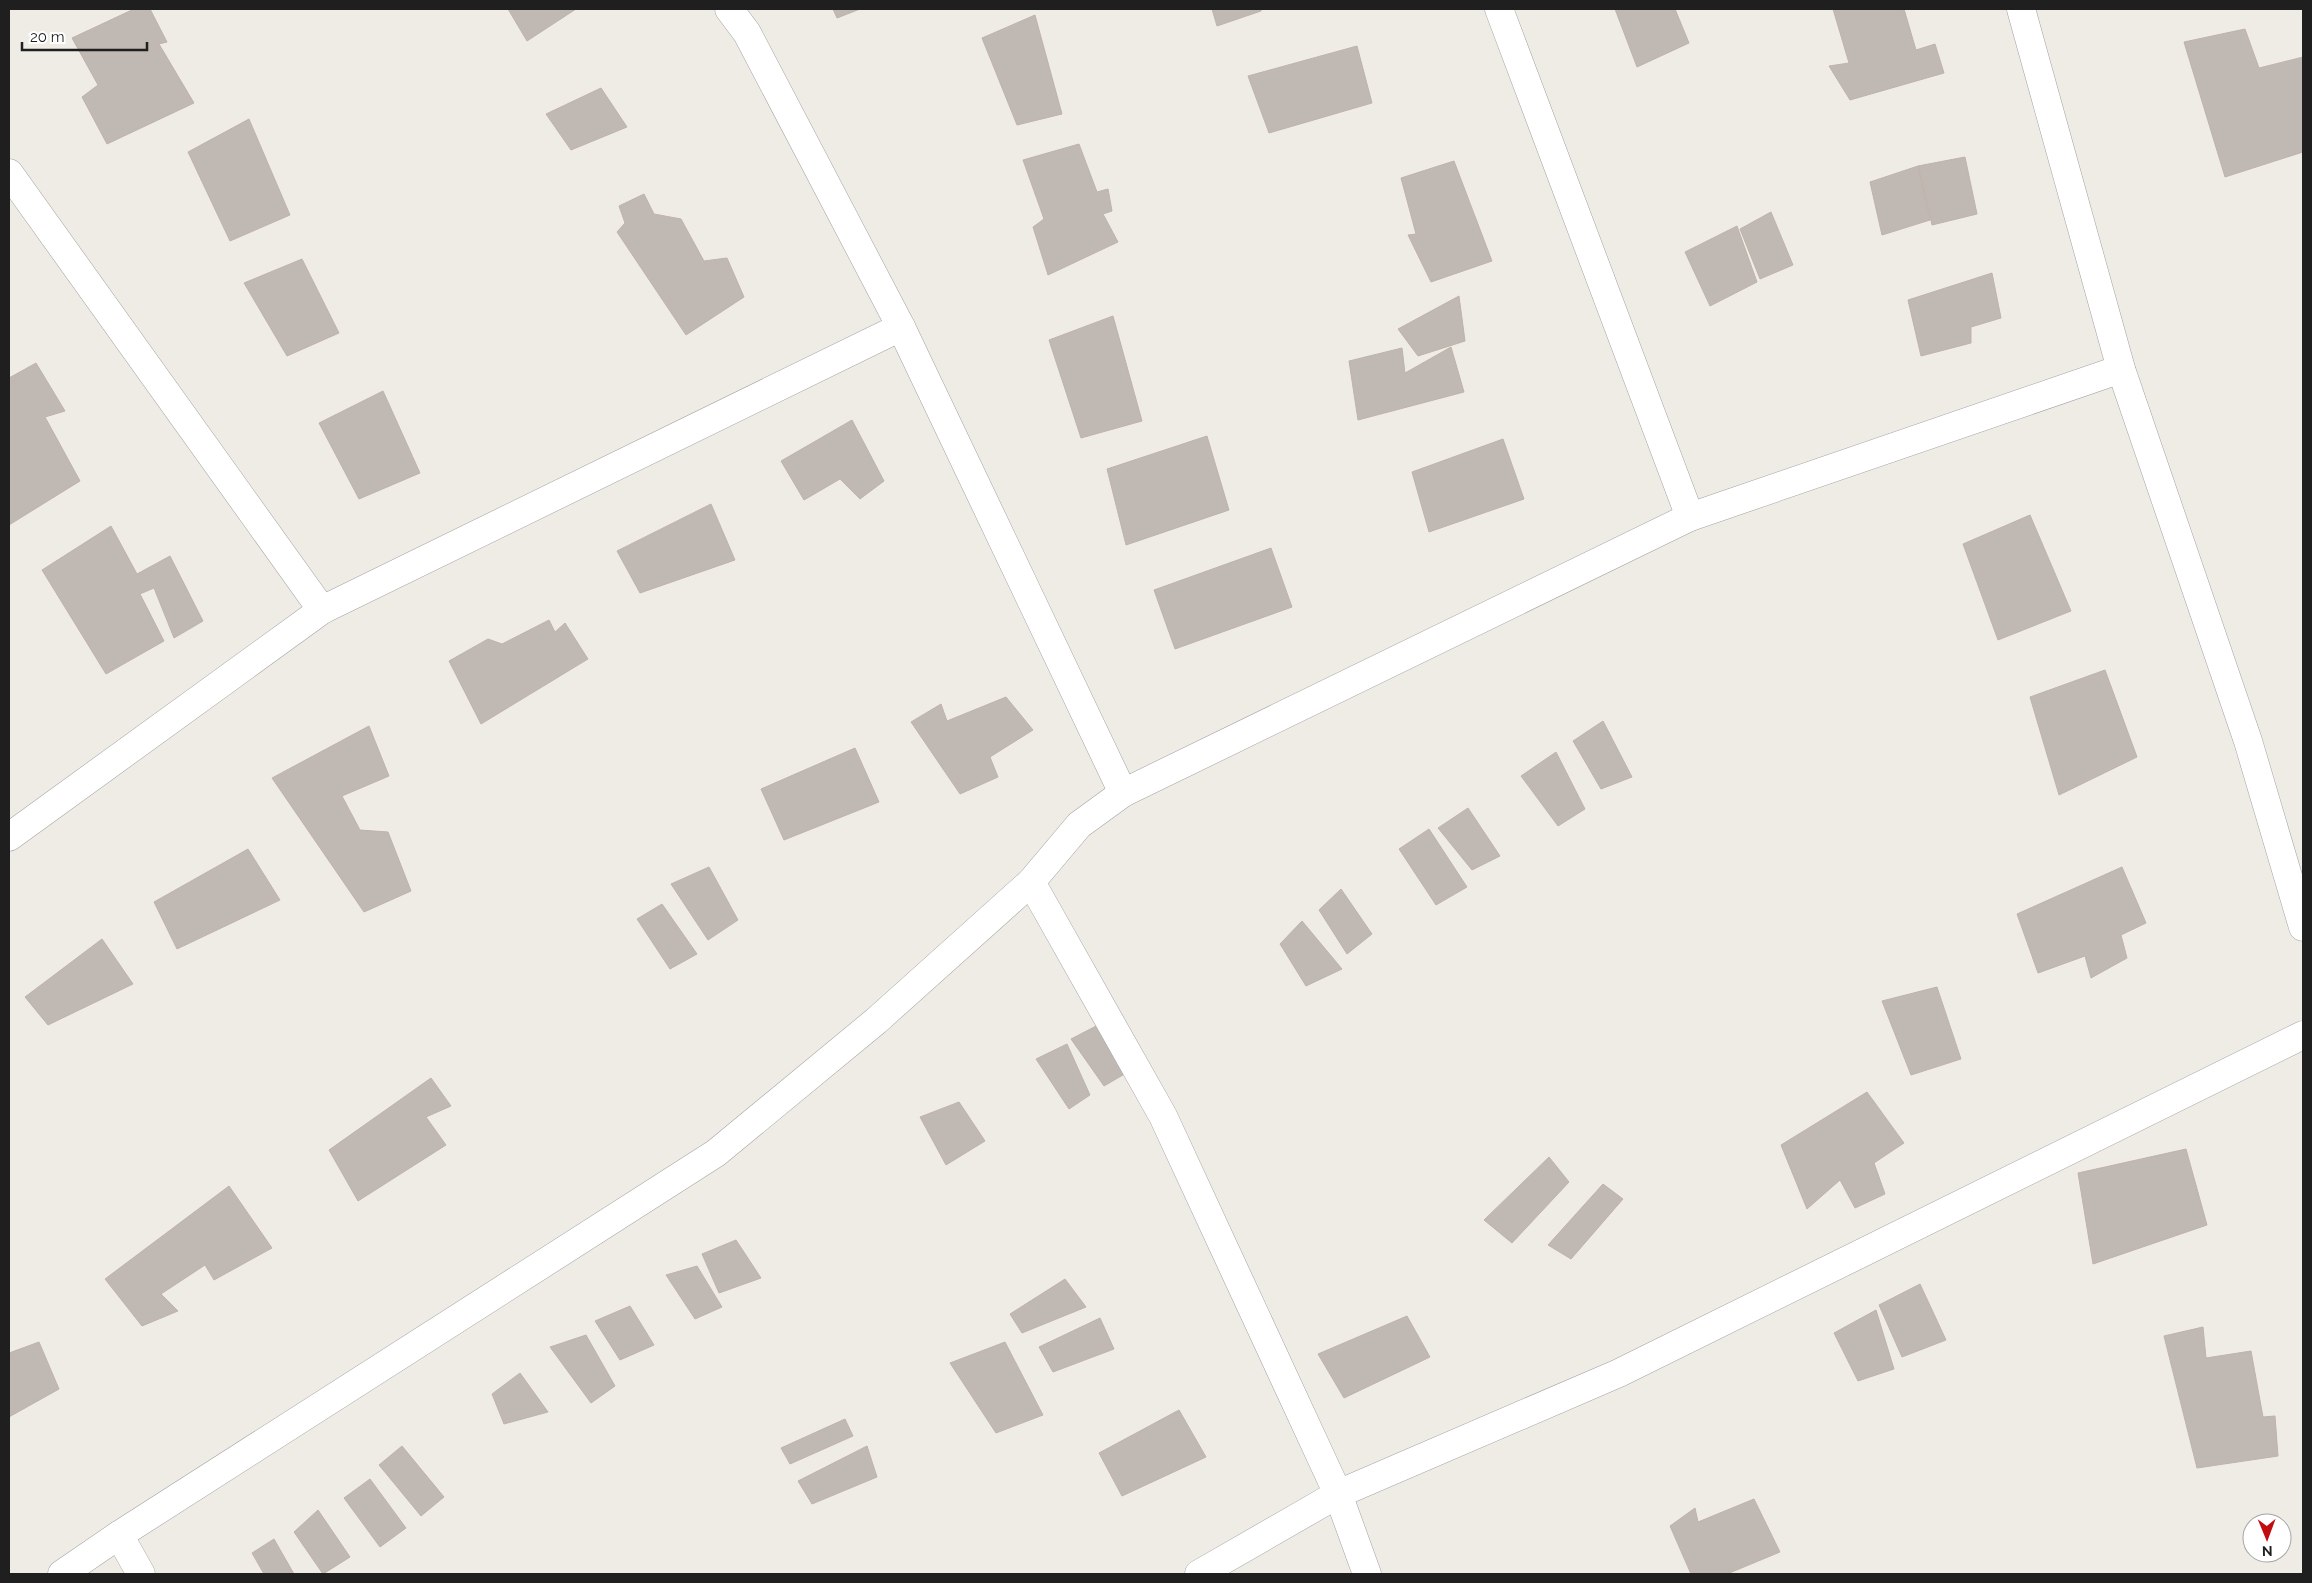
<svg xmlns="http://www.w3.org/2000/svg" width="2312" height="1583" font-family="Raleway,sans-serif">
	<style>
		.building { fill: #c0b8b3; stroke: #c0b3a9 }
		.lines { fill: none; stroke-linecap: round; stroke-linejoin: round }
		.street-casing { stroke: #a3a3a3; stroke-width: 29 }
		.street { stroke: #fff; stroke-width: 28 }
	</style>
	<rect width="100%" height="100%" fill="#efece6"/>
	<g class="building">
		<polygon points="134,9 150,9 167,42 159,44 194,103 107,144 82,97 98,85 72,38"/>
		<polygon points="508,9 576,9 527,41"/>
		<polygon points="833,9 860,9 837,18"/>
		<polygon points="1212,9 1261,9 1261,11 1217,26"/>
		<polygon points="1615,9 1675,9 1689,43 1637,67"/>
		<polygon points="1833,9 1904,9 1916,50 1935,44 1944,73 1850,100 1829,66 1849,63"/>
		<polygon points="1035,15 1062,114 1017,125 982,38"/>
		<polygon points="2245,29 2259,68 2303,57 2303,152 2225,177 2184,42"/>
		<polygon points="1357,46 1372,103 1269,133 1248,76"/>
		<polygon points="601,88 627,127 571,150 546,114"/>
		<polygon points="249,119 290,215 230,241 188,152"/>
		<polygon points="1079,144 1097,192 1108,189 1112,211 1103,214 1118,242 1048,275 1033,227 1044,219 1023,160"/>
		<polygon points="1965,157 1977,214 1932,225 1918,166"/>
		<polygon points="1454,161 1492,261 1431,282 1408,235 1416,234 1401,178"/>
		<polygon points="1918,166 1930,220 1882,235 1870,182"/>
		<polygon points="644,194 654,214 681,219 704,261 727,258 744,297 686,335 617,232 625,223 619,206"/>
		<polygon points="1771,212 1793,265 1760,279 1740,229"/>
		<polygon points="1737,226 1757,282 1710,306 1685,252"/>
		<polygon points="302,259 339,333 287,356 244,283"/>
		<polygon points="1992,273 2001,318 1971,327 1971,343 1921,356 1908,300"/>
		<polygon points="1459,296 1465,341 1418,356 1398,329"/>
		<polygon points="1113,316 1142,421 1081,438 1049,340"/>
		<polygon points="1451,347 1464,392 1358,420 1349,361 1402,348 1405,373"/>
		<polygon points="36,363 65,411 45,417 80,481 9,525 9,378"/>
		<polygon points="383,391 420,473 359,499 319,423"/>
		<polygon points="852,420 884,481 860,499 840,479 804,500 781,461"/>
		<polygon points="1207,436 1229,510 1126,545 1107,469"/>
		<polygon points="1503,439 1524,499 1429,532 1412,472"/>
		<polygon points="711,504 735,560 640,593 617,551"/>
		<polygon points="2030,515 2071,611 1998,640 1963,544"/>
		<polygon points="111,526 137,574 170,556 203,621 174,638 154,588 140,594 164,641 106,674 42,570"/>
		<polygon points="1271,548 1292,607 1175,649 1154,590"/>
		<polygon points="549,620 555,632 565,623 588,659 481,724 449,661 488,639 502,644"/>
		<polygon points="2105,670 2137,757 2059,795 2030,697"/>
		<polygon points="1006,697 1033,730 990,757 998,777 960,794 911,722 941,704 947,721"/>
		<polygon points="1603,721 1632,777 1601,789 1573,741"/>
		<polygon points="369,726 389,776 342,796 360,830 388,832 411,891 364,912 272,778"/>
		<polygon points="855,748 879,802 784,840 761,789"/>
		<polygon points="1556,752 1585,809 1558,826 1521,776"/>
		<polygon points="1468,808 1500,856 1472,870 1438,828"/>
		<polygon points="1429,829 1467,887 1436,905 1399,849"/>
		<polygon points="248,849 280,900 177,949 154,902"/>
		<polygon points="709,867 738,920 708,940 671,884"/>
		<polygon points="2122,867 2146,923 2121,935 2127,958 2091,978 2085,956 2038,973 2017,914"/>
		<polygon points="1341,889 1372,934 1347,954 1319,910"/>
		<polygon points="662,904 697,954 670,969 637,919"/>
		<polygon points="1302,921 1342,969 1306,986 1280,944"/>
		<polygon points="102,939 133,984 48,1025 25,997"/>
		<polygon points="1937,987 1961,1059 1911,1075 1882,1001"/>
		<polygon points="1100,1024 1128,1072 1104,1086 1071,1039"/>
		<polygon points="1067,1044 1090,1095 1069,1109 1036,1059"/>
		<polygon points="431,1078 451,1106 426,1117 446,1145 358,1201 329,1150"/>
		<polygon points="1867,1092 1904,1143 1874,1163 1885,1194 1855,1208 1840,1180 1807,1209 1781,1145"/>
		<polygon points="959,1102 985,1141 946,1165 920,1117"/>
		<polygon points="2186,1149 2207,1225 2093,1264 2078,1173"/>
		<polygon points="1549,1157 1569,1182 1512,1243 1484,1220"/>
		<polygon points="1603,1184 1623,1199 1571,1259 1548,1245"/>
		<polygon points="229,1186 272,1248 214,1280 205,1265 161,1294 178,1311 142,1326 105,1279"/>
		<polygon points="736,1240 761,1278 719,1293 702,1254"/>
		<polygon points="697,1266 722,1307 695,1319 666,1275"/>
		<polygon points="1065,1279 1086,1307 1022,1333 1010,1314"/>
		<polygon points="1920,1284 1946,1340 1902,1357 1879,1305"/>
		<polygon points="630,1306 654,1345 620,1360 595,1321"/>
		<polygon points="1876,1310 1894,1369 1858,1381 1834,1333"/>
		<polygon points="1407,1316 1430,1357 1344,1398 1318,1354"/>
		<polygon points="1100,1318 1114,1349 1053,1372 1039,1347"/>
		<polygon points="2203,1327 2206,1358 2251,1351 2263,1417 2275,1416 2278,1456 2197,1468 2164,1336"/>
		<polygon points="586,1335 615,1386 591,1403 550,1347"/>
		<polygon points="39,1342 59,1389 9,1417 9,1353"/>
		<polygon points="1005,1342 1043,1415 996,1433 950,1363"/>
		<polygon points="520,1373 548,1412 504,1424 492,1394"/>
		<polygon points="1179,1410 1206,1457 1122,1496 1099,1453"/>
		<polygon points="845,1419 853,1436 790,1464 781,1448"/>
		<polygon points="402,1446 444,1497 421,1516 379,1465"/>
		<polygon points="867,1446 877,1477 812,1504 798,1481"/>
		<polygon points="370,1479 406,1528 380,1547 344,1498"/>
		<polygon points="1754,1499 1780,1552 1727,1574 1691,1574 1670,1526 1695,1508 1698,1522"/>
		<polygon points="318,1510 350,1557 323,1574 294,1532"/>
		<polygon points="274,1539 294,1574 264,1574 252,1553"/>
	</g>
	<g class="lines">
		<defs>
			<g id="street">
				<polyline points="729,9 747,33 901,327 1123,793"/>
				<polyline points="1499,9 1690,517"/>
				<polyline points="2021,9 2121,369 2248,741 2303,927"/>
				<polyline points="9,173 322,610"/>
				<polyline points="9,837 322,610 901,327"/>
				<polyline points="1031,882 1163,1116 1338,1494 1367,1574"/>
				<polyline points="119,1535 141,1574"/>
				<polyline points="62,1574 119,1535 716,1153 876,1021 1031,882 1079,825 1123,793 1690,517 2121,369"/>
				<polyline points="1199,1574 1338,1494 1619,1373 2303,1035"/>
			</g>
		</defs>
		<use href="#street" class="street-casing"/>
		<use href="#street" class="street"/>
	</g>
	<rect width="2312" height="1583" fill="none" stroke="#1f1f1f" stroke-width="20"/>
	<g transform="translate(2267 1538) rotate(179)"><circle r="24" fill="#ffffff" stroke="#a5a5a5"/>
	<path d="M0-4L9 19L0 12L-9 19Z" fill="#c20c10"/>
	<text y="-8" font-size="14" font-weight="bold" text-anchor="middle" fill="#1f1f1f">N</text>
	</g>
	<path d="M22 42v8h125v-8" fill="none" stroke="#1f1f1f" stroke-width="2.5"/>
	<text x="30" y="42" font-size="15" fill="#1f1f1f" stroke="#ffffff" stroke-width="4" paint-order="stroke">20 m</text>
</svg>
